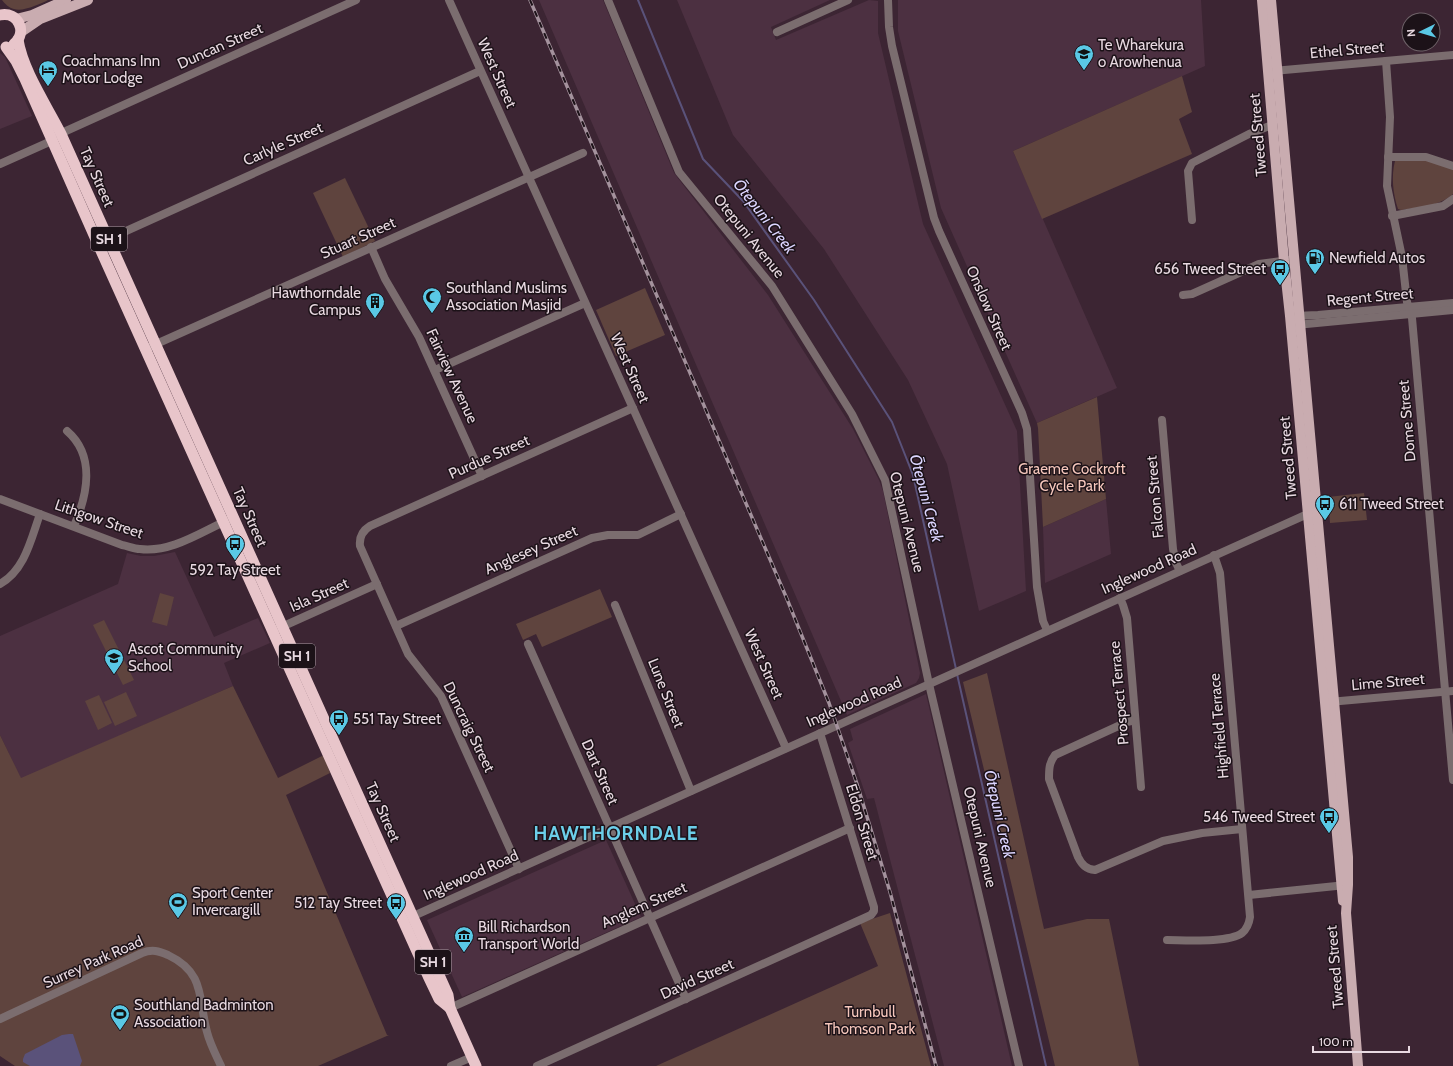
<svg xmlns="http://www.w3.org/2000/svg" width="1453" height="1066" font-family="Cabin,sans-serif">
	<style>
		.built { fill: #4c3041 }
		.green { fill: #5f443e }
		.water { fill: #5a527a }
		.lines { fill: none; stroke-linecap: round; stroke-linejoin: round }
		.stream { stroke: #5a527a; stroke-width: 2 }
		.minor { stroke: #7b6d6f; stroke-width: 8 }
		.major { stroke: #c9acb0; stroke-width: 10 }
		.highway { stroke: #e8c5ca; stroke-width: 11 }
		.rail-casing { stroke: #a4929d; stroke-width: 3.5 }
		.rail { stroke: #1c1218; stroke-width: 2; stroke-dasharray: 6; stroke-linecap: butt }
		.labels { text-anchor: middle; stroke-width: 3; stroke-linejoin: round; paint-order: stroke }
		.shield { fill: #1c1218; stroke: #ab9da5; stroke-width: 1 }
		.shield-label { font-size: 14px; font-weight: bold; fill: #e8d9e1 }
		.poi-label { font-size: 15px; fill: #e8d9e1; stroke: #1c1218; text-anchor: start }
		.street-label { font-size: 15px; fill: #e8d9e1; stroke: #1c1218 }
		.park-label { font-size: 15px; fill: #f6c7bc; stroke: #1c1218 }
		.water-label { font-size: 16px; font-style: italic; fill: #dcd5ff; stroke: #1c1218 }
		.district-label { font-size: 19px; font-weight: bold; letter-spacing: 1px; fill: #6ccee9; stroke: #1c1218 }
	</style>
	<rect width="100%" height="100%" fill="#3c2533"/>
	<g class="built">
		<polygon points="539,0 603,0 674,173 768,295 853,429 879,480 883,491 920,673 919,678 916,683 847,715"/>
		<polygon points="677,0 830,0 771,27 776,40 869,0 878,1 878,33 923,224 1017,431 1026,591 979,611 947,464 908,380 824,249 733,135"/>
		<polygon points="898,0 1201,0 1205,66 1013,151 1117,388 1037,423 941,208 898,31"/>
		<polygon points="0,53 5,57 32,116 0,129"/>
		<polygon points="1106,499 1111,554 1045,583 1043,527"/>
		<polygon points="175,552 214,637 258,618 270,643 224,663 233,686 21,779 0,735 0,636 118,584 127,553 141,556 154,556"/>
		<polygon points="926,694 1012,1066 944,1066 874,798 867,799 848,743 853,740 850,729"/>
		<polygon points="606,840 641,917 462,997 427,920"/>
	</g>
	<g class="green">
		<path d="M2 0H48C40 4 23 12 14 9 9 8 5 4 2 0Z"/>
		<polygon points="1182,76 1192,112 1179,119 1192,154 1042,219 1013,151"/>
		<path d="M1397 160H1425L1453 169V194C1438 207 1419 207 1401 210L1398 209C1393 194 1391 176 1395 161Z"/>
		<polygon points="345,178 375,241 343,257 313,193"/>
		<polygon points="645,288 665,335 616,356 596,310"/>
		<polygon points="1097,397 1106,499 1043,527 1038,428 1037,423"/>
		<polygon points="1364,493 1367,520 1330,523 1328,497"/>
		<polygon points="600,589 612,617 542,647 536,634 523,640 516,624"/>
		<polygon points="160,593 174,597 167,626 152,622"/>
		<polygon points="104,620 134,680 123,685 93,625"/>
		<polygon points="987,673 1044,929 1087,919 1109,919 1139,1066 1055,1066 963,682"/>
		<polygon points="233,686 278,778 324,755 330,773 286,795 387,1035 389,1035 318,1066 15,1066 0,1056 0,735 21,778"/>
		<polygon points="126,692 137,716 115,726 104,702"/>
		<polygon points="99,695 112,723 98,730 85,701"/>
		<polygon points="890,913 931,1066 656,1066 878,966 860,923"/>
	</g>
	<polygon class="water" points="69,1034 73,1034 82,1061 80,1066 30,1066 23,1062 23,1059 25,1054 62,1035"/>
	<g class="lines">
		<g class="stream">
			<polyline points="638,0 703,159 743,201 814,300 892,422 913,475 956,669"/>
			<polyline points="957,674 1046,1066"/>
		</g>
		<g class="minor">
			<polyline points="449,0 786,748"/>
			<polyline points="608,0 679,172 772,286 852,414 885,480 929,684 1019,1066"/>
			<polyline points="888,0 889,27 892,46 934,218 939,231 1022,413 1027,429 1037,587 1043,621 1047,630"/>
			<polyline points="777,32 848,0"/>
			<polyline points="1386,61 1390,117 1387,186 1402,257 1407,302 1412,318 1453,780"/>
			<polyline points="1273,71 1453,55"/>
			<polyline points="1388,157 1426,157 1453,166"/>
			<polyline points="0,164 47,143 66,131 356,0"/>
			<polyline points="1392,216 1443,206 1453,199"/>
			<polyline points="1192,220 1188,171 1192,163 1249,134 1272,125"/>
			<polyline points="104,241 480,71"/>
			<polyline points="371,247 385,279 419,337 482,476"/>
			<polyline points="1183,295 1192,294 1201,290 1259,264 1289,260"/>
			<polyline points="1294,316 1318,315 1453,303"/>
			<polyline points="1296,325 1453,310"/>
			<polyline points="145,349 583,153"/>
			<polyline points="435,370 585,303"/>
			<polyline points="1162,420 1173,549 1176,563 1180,571"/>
			<path d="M67 431C96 456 87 496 74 526"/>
			<path d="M0 499 122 545C128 546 134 549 140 549 171 553 201 532 228 520"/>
			<path d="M0 584C25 570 31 539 40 514"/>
			<polyline points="1120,598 1123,605 1127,618 1141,787"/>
			<polyline points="615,605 691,791"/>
			<polyline points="396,626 592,538 608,535 638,535 681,514"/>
			<polyline points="277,629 377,584"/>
			<polyline points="528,644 686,999"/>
			<polyline points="1329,702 1453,691"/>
			<path d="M1135 720 1127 722 1055 755C1049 763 1049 769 1049 779L1078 857C1082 865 1086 869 1095 870L1163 841 1202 833 1242 829"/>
			<path d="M519 869 441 696 408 654 360 546C359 537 362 531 370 526L633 408"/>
			<polyline points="1249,895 1346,885"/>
			<polyline points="409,918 1312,512"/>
			<path d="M1167 940C1184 940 1229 943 1242 933 1247 929 1249 924 1250 917L1220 573 1214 555"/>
			<polyline points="450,1008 850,828"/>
			<path d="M0 1019 142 953C152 949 159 951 168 955 206 973 198 999 207 1032 210 1044 216 1055 221 1066"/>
			<polyline points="451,1066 472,1057"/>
			<polyline points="537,1066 871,915 874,911 874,907 820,733"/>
		</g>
		<g class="major">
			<polyline points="1262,0 1284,261 1290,316 1343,901"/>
			<polyline points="1271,0 1348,857 1348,885 1346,913 1358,1066"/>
			<polyline points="16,19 32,15 66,0"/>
			<polyline points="21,32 40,19 88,0"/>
		</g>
		<g class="highway">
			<path d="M0 15C18 11 28 32 14 44"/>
			<path d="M18 40C23 71 47 106 61 134L448 995 450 1008 476 1066"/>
			<polyline points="6,47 16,61 25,79 98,244 429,978 439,999 450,1008"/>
		</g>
		<defs>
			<polyline id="rail" points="530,0 787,599 829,703 857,784 890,892 936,1066"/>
		</defs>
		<use href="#rail" class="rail-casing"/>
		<use href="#rail" class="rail"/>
	</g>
	<defs>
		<symbol id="school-pin" viewBox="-11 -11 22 30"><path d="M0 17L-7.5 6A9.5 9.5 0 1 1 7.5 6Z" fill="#5ac8e5" stroke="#1c1218"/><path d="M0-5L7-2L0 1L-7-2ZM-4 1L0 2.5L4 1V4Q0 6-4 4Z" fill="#111"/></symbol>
		<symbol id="hotel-pin" viewBox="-11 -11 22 30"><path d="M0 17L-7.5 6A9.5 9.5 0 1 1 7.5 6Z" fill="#5ac8e5" stroke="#1c1218"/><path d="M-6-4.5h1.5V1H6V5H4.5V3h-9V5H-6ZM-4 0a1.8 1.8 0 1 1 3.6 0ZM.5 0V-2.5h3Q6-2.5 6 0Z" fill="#111"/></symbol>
		<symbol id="fuel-pin" viewBox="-11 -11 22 30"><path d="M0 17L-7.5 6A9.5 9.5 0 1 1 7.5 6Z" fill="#5ac8e5" stroke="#1c1218"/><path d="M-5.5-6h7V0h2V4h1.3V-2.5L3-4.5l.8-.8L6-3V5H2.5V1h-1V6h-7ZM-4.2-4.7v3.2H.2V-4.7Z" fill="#111"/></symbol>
		<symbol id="bus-pin" viewBox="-11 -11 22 30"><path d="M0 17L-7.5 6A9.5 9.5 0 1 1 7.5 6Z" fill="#5ac8e5" stroke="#1c1218"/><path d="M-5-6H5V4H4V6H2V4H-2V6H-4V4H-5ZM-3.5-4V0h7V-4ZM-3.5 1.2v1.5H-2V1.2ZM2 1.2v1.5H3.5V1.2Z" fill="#111"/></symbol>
		<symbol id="mosque-pin" viewBox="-11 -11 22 30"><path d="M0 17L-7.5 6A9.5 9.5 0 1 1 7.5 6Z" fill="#5ac8e5" stroke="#1c1218"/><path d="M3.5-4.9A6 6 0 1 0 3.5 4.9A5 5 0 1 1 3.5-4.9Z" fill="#111"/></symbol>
		<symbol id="building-pin" viewBox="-11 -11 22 30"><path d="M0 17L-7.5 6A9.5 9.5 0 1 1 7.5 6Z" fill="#5ac8e5" stroke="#1c1218"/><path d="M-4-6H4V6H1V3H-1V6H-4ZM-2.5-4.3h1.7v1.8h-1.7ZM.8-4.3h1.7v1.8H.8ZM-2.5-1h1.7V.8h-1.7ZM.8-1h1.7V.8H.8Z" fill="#111"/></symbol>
		<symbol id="stadium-pin" viewBox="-11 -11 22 30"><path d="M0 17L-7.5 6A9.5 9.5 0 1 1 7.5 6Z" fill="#5ac8e5" stroke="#1c1218"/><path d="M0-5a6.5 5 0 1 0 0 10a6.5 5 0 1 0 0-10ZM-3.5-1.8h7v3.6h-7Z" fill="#111"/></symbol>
		<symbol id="museum-pin" viewBox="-11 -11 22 30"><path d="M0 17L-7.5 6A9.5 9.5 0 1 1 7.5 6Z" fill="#5ac8e5" stroke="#1c1218"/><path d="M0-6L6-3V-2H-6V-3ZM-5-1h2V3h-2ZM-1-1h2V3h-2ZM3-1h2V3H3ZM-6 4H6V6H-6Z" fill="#111"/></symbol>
	</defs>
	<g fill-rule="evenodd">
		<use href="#school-pin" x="1073" y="43" width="22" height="30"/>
		<use href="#hotel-pin" x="37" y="59" width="22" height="30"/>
		<use href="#fuel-pin" x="1304" y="247" width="22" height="30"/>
		<use href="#bus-pin" x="1269" y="258" width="22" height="30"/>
		<use href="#mosque-pin" x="421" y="286" width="22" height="30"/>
		<use href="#building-pin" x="364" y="291" width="22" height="30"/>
		<use href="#bus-pin" x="1314" y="493" width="22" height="30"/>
		<use href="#bus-pin" x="224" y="533" width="22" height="30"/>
		<use href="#school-pin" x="103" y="647" width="22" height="30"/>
		<use href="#bus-pin" x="328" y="708" width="22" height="30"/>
		<use href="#bus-pin" x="1318" y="806" width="22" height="30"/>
		<use href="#stadium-pin" x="167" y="891" width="22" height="30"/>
		<use href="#bus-pin" x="385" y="892" width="22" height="30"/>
		<use href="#museum-pin" x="453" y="925" width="22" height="30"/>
		<use href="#stadium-pin" x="109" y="1003" width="22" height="30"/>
	</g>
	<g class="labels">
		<g class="shield">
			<rect x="91" y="227" width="36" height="24" rx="3"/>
			<rect x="279" y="644" width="36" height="24" rx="3"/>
			<rect x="415" y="950" width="36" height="24" rx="3"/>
		</g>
		<g class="shield-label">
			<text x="109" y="244">SH 1</text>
			<text x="297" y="661">SH 1</text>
			<text x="433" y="967">SH 1</text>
		</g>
		<g class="poi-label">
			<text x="1098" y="50">Te Wharekura<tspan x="1098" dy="17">o Arowhenua</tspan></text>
			<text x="62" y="66">Coachmans Inn<tspan x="62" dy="17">Motor Lodge</tspan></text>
			<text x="1329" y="263">Newfield Autos</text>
			<text x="1266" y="274" text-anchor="end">656 Tweed Street</text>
			<text x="446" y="293">Southland Muslims<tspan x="446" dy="17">Association Masjid</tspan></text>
			<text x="361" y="298" text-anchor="end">Hawthorndale<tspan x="361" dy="17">Campus</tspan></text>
			<text x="1339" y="509">611 Tweed Street</text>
			<text x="235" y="575" text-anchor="middle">592 Tay Street</text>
			<text x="128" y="654">Ascot Community<tspan x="128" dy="17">School</tspan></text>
			<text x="353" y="724">551 Tay Street</text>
			<text x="1315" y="822" text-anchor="end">546 Tweed Street</text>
			<text x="192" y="898">Sport Center<tspan x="192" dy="17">Invercargill</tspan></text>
			<text x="382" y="908" text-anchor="end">512 Tay Street</text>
			<text x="478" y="932">Bill Richardson<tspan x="478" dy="17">Transport World</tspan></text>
			<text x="134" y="1010">Southland Badminton<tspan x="134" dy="17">Association</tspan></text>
		</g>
		<g class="street-label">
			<text transform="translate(220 46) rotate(-24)" y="5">Duncan Street</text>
			<text transform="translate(1347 50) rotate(-5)" y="5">Ethel Street</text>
			<text transform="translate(497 73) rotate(66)" y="5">West Street</text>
			<text transform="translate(1258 135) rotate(-95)" y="5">Tweed Street</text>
			<text transform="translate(283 144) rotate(-24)" y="5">Carlyle Street</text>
			<text transform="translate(97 177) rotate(66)" y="5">Tay Street</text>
			<text transform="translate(749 236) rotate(51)" y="5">Otepuni Avenue</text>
			<text transform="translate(358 238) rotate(-24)" y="5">Stuart Street</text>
			<text transform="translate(1370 297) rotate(-5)" y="5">Regent Street</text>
			<text transform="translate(989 308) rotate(66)" y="5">Onslow Street</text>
			<text transform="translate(630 368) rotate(66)" y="5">West Street</text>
			<text transform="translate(452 376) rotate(65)" y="5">Fairview Avenue</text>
			<text transform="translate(1407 421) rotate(-95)" y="5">Dome Street</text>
			<text transform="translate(489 457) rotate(-24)" y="5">Purdue Street</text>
			<text transform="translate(1288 458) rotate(-95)" y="5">Tweed Street</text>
			<text transform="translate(1155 497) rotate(-95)" y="5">Falcon Street</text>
			<text transform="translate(250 517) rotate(66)" y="5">Tay Street</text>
			<text transform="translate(99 519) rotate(19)" y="5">Lithgow Street</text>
			<text transform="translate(907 522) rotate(76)" y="5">Otepuni Avenue</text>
			<text transform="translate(531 550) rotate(-24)" y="5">Anglesey Street</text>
			<text transform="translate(1149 569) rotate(-24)" y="5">Inglewood Road</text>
			<text transform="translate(319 595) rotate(-24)" y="5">Isla Street</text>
			<text transform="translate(764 664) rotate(66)" y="5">West Street</text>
			<text transform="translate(1388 682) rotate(-5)" y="5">Lime Street</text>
			<text transform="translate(666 693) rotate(68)" y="5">Lune Street</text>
			<text transform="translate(1119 693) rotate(-95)" y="5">Prospect Terrace</text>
			<text transform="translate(854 702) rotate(-24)" y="5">Inglewood Road</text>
			<text transform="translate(1219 726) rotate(-95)" y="5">Highfield Terrace</text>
			<text transform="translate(469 727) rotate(64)" y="5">Duncraig Street</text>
			<text transform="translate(600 772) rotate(66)" y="5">Dart Street</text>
			<text transform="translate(383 812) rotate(66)" y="5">Tay Street</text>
			<text transform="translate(862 822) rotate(73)" y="5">Eldon Street</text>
			<text transform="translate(980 837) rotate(77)" y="5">Otepuni Avenue</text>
			<text transform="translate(471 875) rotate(-24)" y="5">Inglewood Road</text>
			<text transform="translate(644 905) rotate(-24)" y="5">Anglem Street</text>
			<text transform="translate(93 962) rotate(-24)" y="5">Surrey Park Road</text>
			<text transform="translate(1335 967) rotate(-95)" y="5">Tweed Street</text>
			<text transform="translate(697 979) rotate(-24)" y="5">David Street</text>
		</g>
		<g class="park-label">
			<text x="1072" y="474">Graeme Cockroft<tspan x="1072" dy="17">Cycle Park</tspan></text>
			<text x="870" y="1017">Turnbull<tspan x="870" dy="17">Thomson Park</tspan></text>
		</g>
		<g class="water-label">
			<text transform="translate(765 216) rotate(52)" y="6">Ōtepuni Creek</text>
			<text transform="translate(927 498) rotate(75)" y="6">Ōtepuni Creek</text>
			<text transform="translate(1000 814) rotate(77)" y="6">Ōtepuni Creek</text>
		</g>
		<g class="district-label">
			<text x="616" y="840">HAWTHORNDALE</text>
		</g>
	</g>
	<g transform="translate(1421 32) rotate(265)"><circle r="19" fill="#1c1218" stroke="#6e6268"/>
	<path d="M0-3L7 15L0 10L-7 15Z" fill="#5ac8e5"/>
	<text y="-6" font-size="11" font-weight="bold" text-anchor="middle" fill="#e8d9e1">N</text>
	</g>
	<path d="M1313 1046v6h96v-6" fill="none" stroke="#e8d9e1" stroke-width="2"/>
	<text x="1319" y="1046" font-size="12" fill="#e8d9e1" stroke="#1c1218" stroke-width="3" paint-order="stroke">100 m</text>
</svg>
